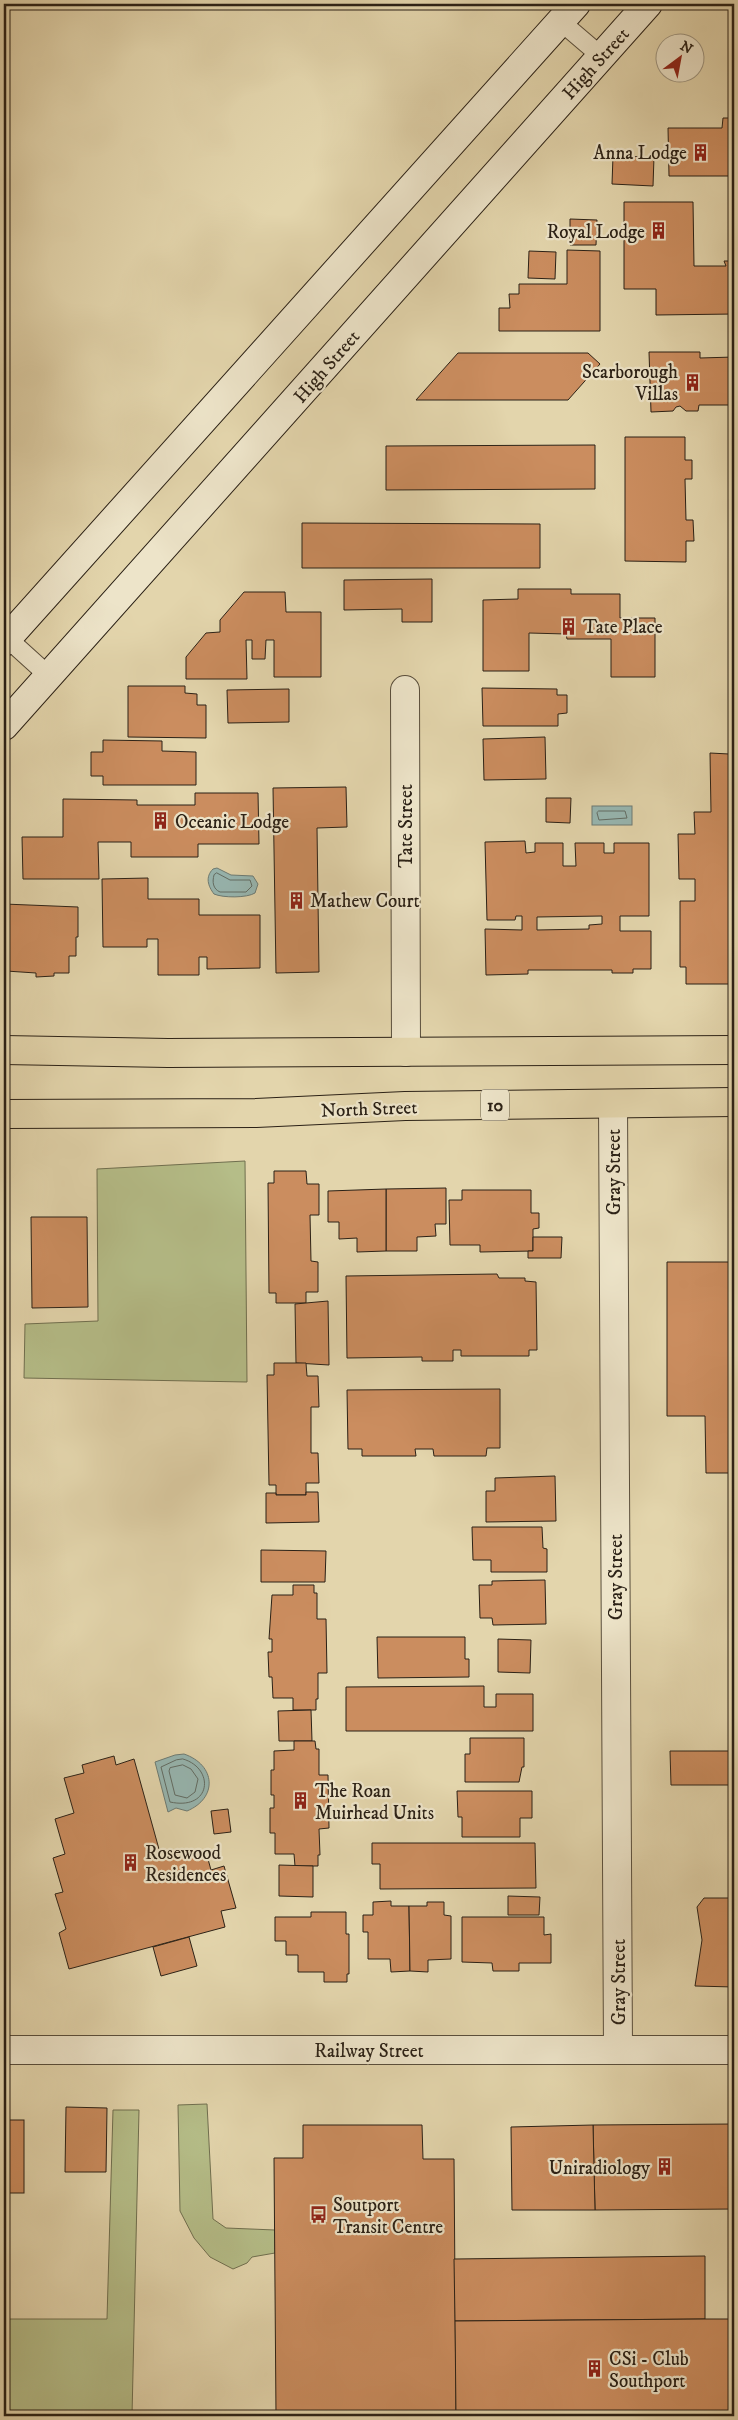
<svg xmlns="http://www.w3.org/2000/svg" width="738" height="2420" font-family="'IM FELL DW Pica',serif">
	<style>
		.green { fill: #b5bd88; stroke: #706f4f }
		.water { fill: #97b7b2; stroke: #6c7b74 }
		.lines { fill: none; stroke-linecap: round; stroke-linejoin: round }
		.shore { stroke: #616c64; stroke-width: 1 }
		.building { fill: #cb8d5f; stroke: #2b2116; fill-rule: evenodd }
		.lane-casing { stroke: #594e3c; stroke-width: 20 }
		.street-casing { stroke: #594e3c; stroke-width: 30 }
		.secondary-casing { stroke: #2b2116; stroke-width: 30 }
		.highway-casing { stroke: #2b2116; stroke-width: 30 }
		.lane { stroke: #ede4c9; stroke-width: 18 }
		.street { stroke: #ede4c9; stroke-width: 28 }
		.secondary { stroke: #ede4c9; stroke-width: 28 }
		.highway { stroke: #e3d5ac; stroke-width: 28 }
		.labels { text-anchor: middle; stroke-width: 4.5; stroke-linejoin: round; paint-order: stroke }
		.shield { fill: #ede4c9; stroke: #655c4c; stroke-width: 1 }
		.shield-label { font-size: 18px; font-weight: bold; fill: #2b2116 }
		.street-label { font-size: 19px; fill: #2b2116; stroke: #ede4c9 }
		.poi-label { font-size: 19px; fill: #2b2116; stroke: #ede4c9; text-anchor: start }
	</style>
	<rect width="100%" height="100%" fill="#e3d5ac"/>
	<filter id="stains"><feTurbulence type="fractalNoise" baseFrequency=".004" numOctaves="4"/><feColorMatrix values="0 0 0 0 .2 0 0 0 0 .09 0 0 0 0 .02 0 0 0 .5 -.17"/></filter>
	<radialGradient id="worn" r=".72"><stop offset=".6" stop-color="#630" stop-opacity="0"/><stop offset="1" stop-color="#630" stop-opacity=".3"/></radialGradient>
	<g class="green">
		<polygon points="245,1161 247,1382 24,1378 25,1324 98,1321 97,1169"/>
		<polygon points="207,2104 213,2219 226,2228 275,2230 275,2253 252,2257 247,2263 233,2269 210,2257 194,2238 180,2211 178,2105"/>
		<polygon points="113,2110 139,2110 132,2416 4,2416 4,2319 107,2319"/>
	</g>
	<g class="water">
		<rect x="592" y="806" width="40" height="19"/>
		<path d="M217 868 231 875 253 876 258 884 255 893C247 898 223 898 214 894 208 886 205 877 213 869Z"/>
		<path d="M184 1754C216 1765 218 1798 187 1811L176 1808 168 1812 155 1762 175 1755Z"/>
	</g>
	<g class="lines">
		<g class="shore">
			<polygon points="599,811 625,811 627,818 599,820 597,813"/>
			<path d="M217 873 230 880H250L252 886 246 892H220C213 889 212 882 214 875Z"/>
			<path d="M183 1759C215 1768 212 1811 170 1802L161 1767 176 1760Z"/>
			<polygon points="183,1765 191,1769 198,1779 195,1792 187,1798 175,1795 169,1771 170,1768"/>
		</g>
	</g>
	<g class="building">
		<polygon points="723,118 734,118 734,176 669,176 668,128 722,128"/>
		<polygon points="613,156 654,157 653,186 612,184"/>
		<polygon points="624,202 693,202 694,266 726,266 724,261 734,261 734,314 656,315 656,289 624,289"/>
		<polygon points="570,219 597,220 596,245 570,245"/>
		<polygon points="567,250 600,251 600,331 499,331 499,308 510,308 509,294 519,294 519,284 567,284"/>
		<polygon points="529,251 556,252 555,279 528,278"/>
		<polygon points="649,352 700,352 700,358 734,357 734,405 699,405 698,411 686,411 680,406 676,407 673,411 651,412"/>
		<polygon points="458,353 588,353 600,364 568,400 416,400"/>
		<polygon points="625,437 685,437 685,460 692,460 692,479 685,479 686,520 693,520 694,541 686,541 686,562 625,561"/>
		<polygon points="595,445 595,489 386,490 386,446"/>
		<polygon points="302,523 540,524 540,568 302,568"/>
		<polygon points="432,579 432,622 402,622 402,609 344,610 344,580"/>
		<polygon points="518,589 571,589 571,594 620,594 620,618 655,618 655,677 611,677 611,639 567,639 566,634 529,633 529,671 483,671 483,600 518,599"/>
		<polygon points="244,592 285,592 286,612 321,612 321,677 274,677 274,640 266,640 265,659 252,659 252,640 246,640 247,679 186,679 186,657 206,633 220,632 220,620"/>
		<polygon points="128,686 185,686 185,693 197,694 197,705 206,705 206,738 128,737"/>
		<polygon points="482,688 557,689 557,695 567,695 567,713 558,714 558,726 483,726"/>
		<polygon points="289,689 289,722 228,723 227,690"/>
		<polygon points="545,737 546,779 484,780 483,739"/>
		<polygon points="103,740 162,741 162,751 196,752 196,785 103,785 103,776 91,776 91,752 103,752"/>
		<polygon points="710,753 729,754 729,781 734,781 734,984 686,984 686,967 680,967 680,901 695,901 695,879 679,879 678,834 695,834 694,812 711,812"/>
		<polygon points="346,787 347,827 317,828 319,972 276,973 273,788"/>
		<polygon points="195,793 258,793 259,844 198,844 198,857 131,857 131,842 98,842 99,879 23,879 22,837 63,837 63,799 137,800 137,805 195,805"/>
		<polygon points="546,798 571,798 570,823 546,822"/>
		<path d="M525 841 526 853 535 852V843H563V866H576L575 843H604V853H614V843H649V916H620V931H651V969H633V973H612V970H528V974L486 975 485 929 522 930V916H516L515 920H487L485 842ZM602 916V924L589 925V929L537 930V917Z"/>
		<polygon points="148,878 148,899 199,899 199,915 260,915 260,968 207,969 207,957 199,957 199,975 158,975 158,939 147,939 147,947 103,947 102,879"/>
		<polygon points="4,904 78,907 78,937 76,937 76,956 69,956 69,973 54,973 54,976 36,977 36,973 6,971 6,953 4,953"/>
		<polygon points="274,1171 306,1171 307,1184 319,1184 319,1215 310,1215 311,1261 318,1262 318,1292 306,1292 306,1303 276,1303 276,1293 269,1293 268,1183 274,1183"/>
		<polygon points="446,1188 446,1224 435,1224 436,1236 417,1237 417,1251 386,1251 386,1189"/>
		<polygon points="386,1189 386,1251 357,1252 357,1238 339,1239 339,1222 328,1222 328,1191"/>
		<polygon points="462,1190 531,1190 531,1213 539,1213 539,1228 533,1229 533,1251 480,1252 480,1245 450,1245 449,1200 462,1200"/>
		<polygon points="31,1217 87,1217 88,1307 32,1308"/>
		<polygon points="533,1237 562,1237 561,1258 528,1258 528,1251 533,1251"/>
		<polygon points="667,1262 734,1262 734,1473 706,1473 705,1416 667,1416"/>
		<polygon points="497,1274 499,1278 525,1278 525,1281 536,1282 537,1350 529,1350 529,1356 461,1356 461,1350 453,1350 453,1361 422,1361 422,1357 347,1358 346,1276"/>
		<polygon points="328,1301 329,1365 296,1363 295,1304"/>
		<polygon points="274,1363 306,1363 307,1376 318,1376 319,1407 311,1407 311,1453 318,1453 319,1483 306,1483 306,1495 276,1495 276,1485 269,1485 267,1375 274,1375"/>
		<polygon points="500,1389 500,1448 487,1448 486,1456 434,1456 433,1449 415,1449 416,1456 362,1456 362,1449 348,1449 347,1390"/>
		<polygon points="555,1476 556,1521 486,1522 486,1491 495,1491 495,1478"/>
		<polygon points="306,1492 318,1492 319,1522 266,1523 266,1493 276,1493 276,1495 306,1495"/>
		<polygon points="472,1527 542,1527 543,1548 547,1549 547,1572 491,1572 491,1560 473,1560"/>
		<polygon points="261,1550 326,1551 325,1582 261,1582"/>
		<polygon points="545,1580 546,1624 493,1625 492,1618 480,1618 479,1585 492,1585 492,1581"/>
		<polygon points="730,1581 734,1581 734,1624 731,1624"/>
		<polygon points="293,1585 314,1585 314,1593 317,1593 317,1619 326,1619 327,1673 318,1673 318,1699 316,1699 316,1710 293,1710 293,1698 273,1698 272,1677 269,1677 268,1652 272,1652 272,1639 269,1639 272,1595 293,1595"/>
		<polygon points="377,1637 465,1637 465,1659 469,1659 469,1677 378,1678"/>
		<polygon points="498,1639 531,1640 530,1673 498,1672"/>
		<polygon points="484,1686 484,1707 496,1707 496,1694 533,1694 533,1731 346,1731 346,1687"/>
		<polygon points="311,1710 312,1741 279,1741 278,1711"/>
		<polygon points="470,1738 524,1738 524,1767 522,1767 519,1782 465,1782 465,1754 470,1754"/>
		<polygon points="294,1741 315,1741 316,1749 319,1749 319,1775 328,1775 329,1828 319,1829 320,1855 318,1855 318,1866 295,1866 294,1854 275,1854 275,1833 270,1833 270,1808 274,1808 274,1795 271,1795 271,1770 274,1770 274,1751 294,1750"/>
		<polygon points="670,1751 734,1751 734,1785 671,1785"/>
		<polygon points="114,1756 116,1765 134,1759 162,1860 185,1854 186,1857 206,1852 211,1870 224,1866 236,1908 221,1911 225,1927 69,1969 59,1933 66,1929 55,1894 63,1892 53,1858 65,1854 55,1819 74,1813 64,1778 84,1773 82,1765"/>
		<polygon points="457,1791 532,1791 532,1818 520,1818 520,1837 462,1837 462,1817 458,1817"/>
		<polygon points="228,1809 231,1832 214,1834 211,1811"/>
		<polygon points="372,1843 535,1843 536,1888 380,1889 380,1864 372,1864"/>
		<polygon points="279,1865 313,1866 313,1897 279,1896"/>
		<polygon points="508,1896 540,1897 539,1915 508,1915"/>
		<polygon points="704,1898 734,1898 734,1987 695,1986 702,1940 697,1907"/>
		<polygon points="391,1901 391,1906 409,1906 410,1971 391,1972 390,1959 368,1959 368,1932 363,1932 363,1915 373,1915 373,1902"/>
		<polygon points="427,1902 444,1902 444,1915 451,1916 451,1959 428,1960 428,1972 410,1971 409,1906 427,1906"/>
		<polygon points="311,1912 346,1912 346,1934 349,1934 349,1974 347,1974 347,1982 324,1982 324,1972 298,1972 298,1955 286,1955 286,1941 275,1941 275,1917 311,1917"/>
		<polygon points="462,1917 544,1917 544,1935 551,1934 551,1963 519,1963 519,1971 493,1971 492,1963 462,1962"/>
		<polygon points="189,1937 197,1966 161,1976 153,1947"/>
		<polygon points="66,2107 107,2108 106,2172 65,2172"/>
		<rect x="4" y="2120" width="20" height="73"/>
		<polygon points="734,2124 734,2209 595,2210 593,2125"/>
		<polygon points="303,2125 422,2125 423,2159 454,2159 456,2416 276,2416 274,2158 303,2158"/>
		<polygon points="593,2125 595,2210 512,2210 511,2127"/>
		<polygon points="705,2256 705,2319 455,2321 454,2259"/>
		<polygon points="705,2319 734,2319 734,2416 456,2416 455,2321"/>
	</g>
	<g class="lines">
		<defs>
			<g id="lane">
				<polyline points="560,21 601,56"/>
				<polyline points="7,638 49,676"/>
			</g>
			<g id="street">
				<polyline points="405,690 406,1052"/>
				<polyline points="613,1104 618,2050"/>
				<polyline points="4,2050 734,2050"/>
			</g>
			<g id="secondary">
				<polyline points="4,642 576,4"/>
				<polyline points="4,726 648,4"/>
			</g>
			<g id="highway">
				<polyline points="4,1050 168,1053 734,1050"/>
				<polyline points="4,1114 256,1113 405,1106 734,1102"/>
			</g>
		</defs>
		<use href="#lane" class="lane-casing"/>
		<use href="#street" class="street-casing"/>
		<use href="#secondary" class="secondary-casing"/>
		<use href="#highway" class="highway-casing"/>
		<use href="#lane" class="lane"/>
		<use href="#street" class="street"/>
		<use href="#secondary" class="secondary"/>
		<use href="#highway" class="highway"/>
	</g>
	<defs>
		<symbol id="building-bare" viewBox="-9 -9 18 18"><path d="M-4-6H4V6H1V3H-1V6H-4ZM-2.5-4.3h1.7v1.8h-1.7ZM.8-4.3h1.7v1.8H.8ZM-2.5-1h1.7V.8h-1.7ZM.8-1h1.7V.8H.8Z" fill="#8f2418" stroke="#ede4c9" stroke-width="2.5" paint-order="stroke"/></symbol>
		<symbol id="bus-bare" viewBox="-9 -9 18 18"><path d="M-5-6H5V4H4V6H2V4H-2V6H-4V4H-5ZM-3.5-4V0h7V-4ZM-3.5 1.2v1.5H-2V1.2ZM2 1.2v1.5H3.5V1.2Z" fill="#8f2418" stroke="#ede4c9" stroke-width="2.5" paint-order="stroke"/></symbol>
	</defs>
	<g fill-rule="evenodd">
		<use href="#building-bare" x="688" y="140" width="25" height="25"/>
		<use href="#building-bare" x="646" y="218" width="25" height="25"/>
		<use href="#building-bare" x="680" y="370" width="25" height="25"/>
		<use href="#building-bare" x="556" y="614" width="25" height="25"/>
		<use href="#building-bare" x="148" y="808" width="25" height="25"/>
		<use href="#building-bare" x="284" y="888" width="25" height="25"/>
		<use href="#building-bare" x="288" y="1788" width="25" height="25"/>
		<use href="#building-bare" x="118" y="1850" width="25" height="25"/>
		<use href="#building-bare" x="652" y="2154" width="25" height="25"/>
		<use href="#bus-bare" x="306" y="2202" width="25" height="25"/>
		<use href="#building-bare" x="582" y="2356" width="25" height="25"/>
	</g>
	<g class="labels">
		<rect class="shield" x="481" y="1089.5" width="28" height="31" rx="4"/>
		<g class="shield-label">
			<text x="495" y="1111">10</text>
		</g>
		<g class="street-label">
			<text transform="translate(595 63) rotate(-48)" y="7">High Street</text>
			<text transform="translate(326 366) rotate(-49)" y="7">High Street</text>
			<text transform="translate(405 826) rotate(-90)" y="7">Tate Street</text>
			<text transform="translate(369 1108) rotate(-2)" y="7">North Street</text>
			<text transform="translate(613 1172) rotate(-90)" y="7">Gray Street</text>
			<text transform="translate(615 1577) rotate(-90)" y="7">Gray Street</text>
			<text transform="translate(618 1982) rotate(-90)" y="7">Gray Street</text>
			<text x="369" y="2057">Railway Street</text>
		</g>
		<g class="poi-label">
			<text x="687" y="159" text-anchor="end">Anna Lodge</text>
			<text x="645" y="238" text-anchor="end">Royal Lodge</text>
			<text x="678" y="378" text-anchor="end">Scarborough<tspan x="678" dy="22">Villas</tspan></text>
			<text x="583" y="633">Tate Place</text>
			<text x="175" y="828">Oceanic Lodge</text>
			<text x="310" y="907">Mathew Court</text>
			<text x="315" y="1797">The Roan<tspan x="315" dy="22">Muirhead Units</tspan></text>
			<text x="145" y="1859">Rosewood<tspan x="145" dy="22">Residences</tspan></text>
			<text x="650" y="2174" text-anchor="end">Uniradiology</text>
			<text x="333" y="2211">Soutport<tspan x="333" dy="22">Transit Centre</tspan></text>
			<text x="609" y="2365">CSi - Club<tspan x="609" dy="22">Southport</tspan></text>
		</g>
	</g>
	<rect width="738" height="2420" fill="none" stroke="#e3d5ac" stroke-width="20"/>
	<rect x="5" y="5" width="728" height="2410" fill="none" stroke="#2b2116" stroke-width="2.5"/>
	<rect x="10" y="10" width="718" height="2400" fill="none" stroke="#2b2116"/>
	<g transform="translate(680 58) rotate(32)"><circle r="24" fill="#ede4c9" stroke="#9f9681"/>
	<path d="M0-4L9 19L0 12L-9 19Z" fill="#8f2418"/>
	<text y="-8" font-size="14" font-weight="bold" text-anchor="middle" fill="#2b2116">N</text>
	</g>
	<rect width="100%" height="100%" filter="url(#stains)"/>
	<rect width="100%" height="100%" fill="url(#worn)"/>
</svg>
